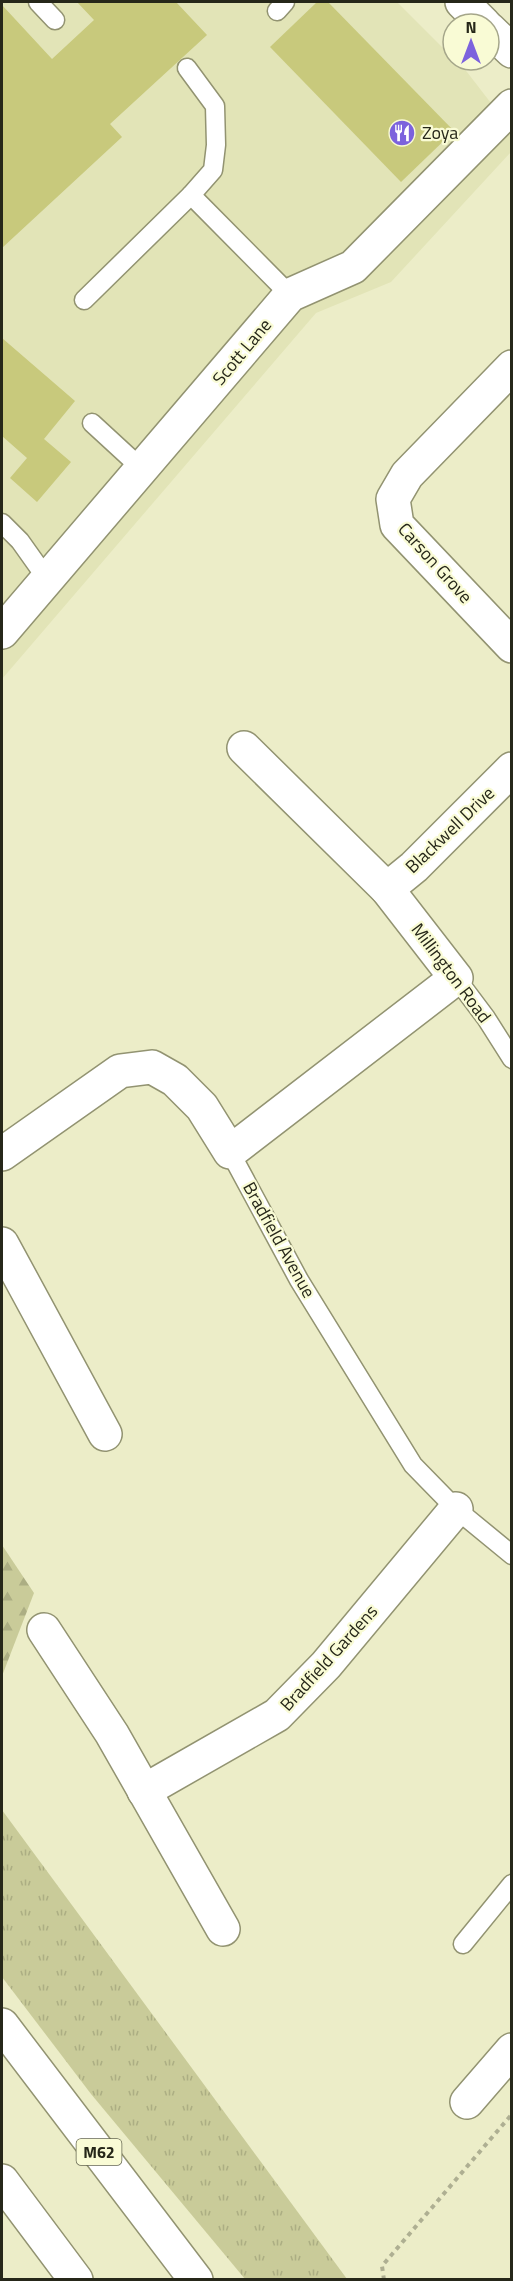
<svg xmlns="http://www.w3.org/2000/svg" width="513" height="2281" font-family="'Titillium Web',sans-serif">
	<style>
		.built { fill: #e2e4b7 }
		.grass { fill: url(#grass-tufts) }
		.forest { fill: url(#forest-firs) }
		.building { fill: #c8c97c }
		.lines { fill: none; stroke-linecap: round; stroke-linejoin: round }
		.service-casing { stroke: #929371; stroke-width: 21 }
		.minor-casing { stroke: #929371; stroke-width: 36 }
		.primary-casing { stroke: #929371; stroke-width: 36 }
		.motorway-casing { stroke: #929371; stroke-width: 36 }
		.path { stroke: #aeaf92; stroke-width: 4; stroke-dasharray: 4.5 4.5; stroke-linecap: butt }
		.service { stroke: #fff; stroke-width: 18 }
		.minor { stroke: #fff; stroke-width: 33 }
		.primary { stroke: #fff; stroke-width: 33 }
		.motorway { stroke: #fff; stroke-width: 33 }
		.labels { text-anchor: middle; stroke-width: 4.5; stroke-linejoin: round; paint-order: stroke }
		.shield { fill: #f9fbd5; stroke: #656751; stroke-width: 1.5 }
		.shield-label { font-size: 16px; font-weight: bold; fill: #262719 }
		.poi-label { font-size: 18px; fill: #262719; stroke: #f9fbd5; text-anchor: start }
		.street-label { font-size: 18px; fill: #262719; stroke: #f9fbd5 }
	</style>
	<defs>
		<pattern id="grass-tufts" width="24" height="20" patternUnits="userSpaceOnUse" patternTransform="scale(1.5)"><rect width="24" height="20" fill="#c9cb99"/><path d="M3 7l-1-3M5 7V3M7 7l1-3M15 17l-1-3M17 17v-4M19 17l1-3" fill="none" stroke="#acae83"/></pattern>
		<pattern id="forest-firs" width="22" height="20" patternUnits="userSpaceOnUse" patternTransform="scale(1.5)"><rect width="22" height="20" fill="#c9cb99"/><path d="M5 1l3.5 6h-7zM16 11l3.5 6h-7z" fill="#acae83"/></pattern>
	</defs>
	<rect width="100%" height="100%" fill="#ecedc8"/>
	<polygon class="built" points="2,2 397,2 467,72 511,129 511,152 391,282 316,313 2,679"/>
	<polygon class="grass" points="2,1810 347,2279 245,2279 91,2094 2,1977"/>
	<polygon class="forest" points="2,1545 34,1593 2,1676"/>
	<g class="building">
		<polygon points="77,2 176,2 207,35 110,124 122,137 2,248 2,5 52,59 94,20"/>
		<polygon points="317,2 328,2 454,131 401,182 270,47"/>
		<polygon points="2,338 75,401 44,439 71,462 37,502 10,478 27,458 2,436"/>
	</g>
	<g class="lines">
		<defs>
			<g id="service">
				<polyline points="38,2 55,20"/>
				<polyline points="277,11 285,2"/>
				<polyline points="187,68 215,106 216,145 213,170 191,195"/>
				<polyline points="84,300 191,195 290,295"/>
				<polyline points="92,423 142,469"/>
				<polyline points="2,523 20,541 47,579"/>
				<polyline points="456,978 486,1018 512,1059"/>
				<polyline points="230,1152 299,1280 413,1465 456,1509 512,1555"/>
				<polyline points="463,1944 512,1884"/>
			</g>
			<g id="minor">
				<polyline points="512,367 407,475 393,499 397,525 512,646"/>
				<polyline points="2,632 290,295 353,267 512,106"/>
				<polyline points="387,889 414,867 512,769"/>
				<polyline points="2,1154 120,1071 152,1067 175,1080 202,1107 230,1152 456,978 387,889 244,748"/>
				<polyline points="2,1244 105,1434"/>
				<polyline points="44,1630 112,1734 223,1929"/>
				<polyline points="144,1791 277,1715 326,1665 456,1509"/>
				<polyline points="467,2102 512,2050"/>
			</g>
			<g id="primary">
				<polyline points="462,2 484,24"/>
				<polyline points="489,29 512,51"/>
			</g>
			<g id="motorway">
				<polyline points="2,2025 196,2280"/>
				<polyline points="2,2181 76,2280"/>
			</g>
		</defs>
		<use href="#service" class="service-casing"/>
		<use href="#minor" class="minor-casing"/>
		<use href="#primary" class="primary-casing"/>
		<use href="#motorway" class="motorway-casing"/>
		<polyline class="path" points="384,2280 382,2266 512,2114"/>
		<use href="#service" class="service"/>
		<use href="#minor" class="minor"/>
		<use href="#primary" class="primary"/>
		<use href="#motorway" class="motorway"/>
	</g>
	<defs>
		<symbol id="restaurant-disc" viewBox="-11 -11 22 22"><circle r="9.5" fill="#7c62dd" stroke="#f9fbd5"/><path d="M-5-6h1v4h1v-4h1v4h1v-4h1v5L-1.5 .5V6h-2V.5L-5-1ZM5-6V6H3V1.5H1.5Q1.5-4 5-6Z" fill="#fff"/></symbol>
	</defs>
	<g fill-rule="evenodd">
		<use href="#restaurant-disc" x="387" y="118" width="30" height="30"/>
	</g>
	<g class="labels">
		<rect class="shield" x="76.5" y="2139" width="45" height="26" rx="4.5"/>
		<g class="shield-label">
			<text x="99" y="2158">M62</text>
		</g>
		<g class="poi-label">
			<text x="422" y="139">Zoya</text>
		</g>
		<g class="street-label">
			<text transform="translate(242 352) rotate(-50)" y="6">Scott Lane</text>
			<text transform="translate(435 563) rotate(48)" y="6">Carson Grove</text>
			<text transform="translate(450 830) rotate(-44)" y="6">Blackwell Drive</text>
			<text transform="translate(451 973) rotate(53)" y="6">Millington Road</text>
			<text transform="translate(279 1240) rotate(61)" y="6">Bradfield Avenue</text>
			<text transform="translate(329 1658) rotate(-48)" y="6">Bradfield Gardens</text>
		</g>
	</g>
	<rect width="513" height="2281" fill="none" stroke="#262719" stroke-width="6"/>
	<g transform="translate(471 42)"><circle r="28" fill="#f9fbd5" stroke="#a5a68a" stroke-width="1.5"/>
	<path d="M0-4.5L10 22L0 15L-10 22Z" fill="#7c62dd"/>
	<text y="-9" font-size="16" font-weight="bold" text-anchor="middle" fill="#262719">N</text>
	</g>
</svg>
